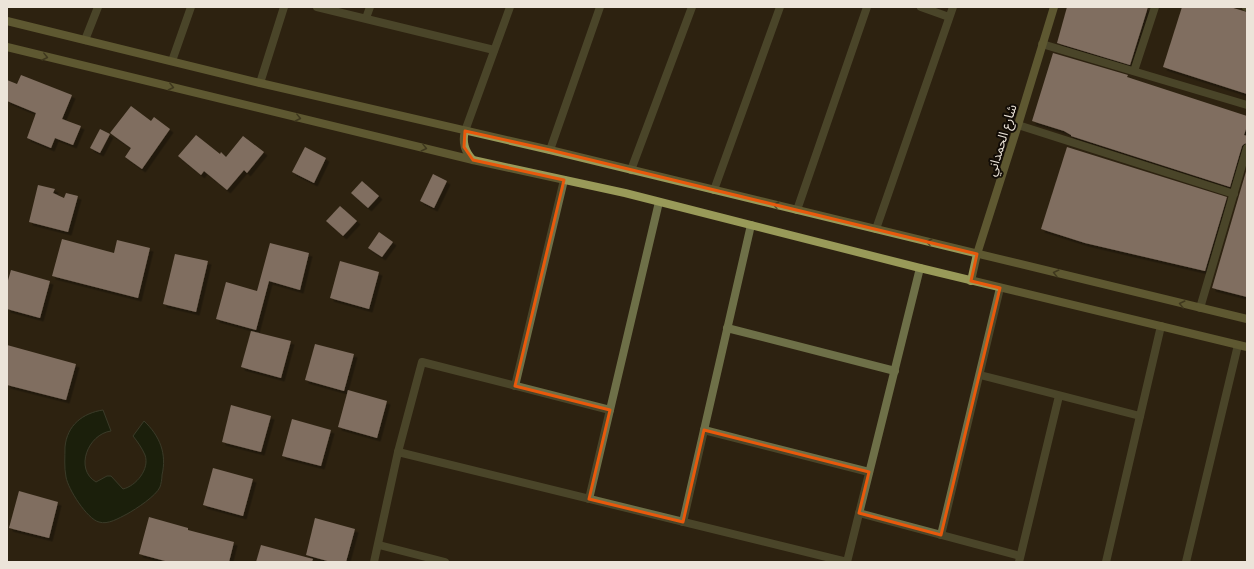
<svg xmlns="http://www.w3.org/2000/svg" width="1254" height="569" font-family="'PT Sans','Noto Sans Arabic',sans-serif">
	<style>
		.water { fill: #051c06; stroke: #4a5845 }
		.building { fill: #e4cac0; filter: url(#shadow) }
		.lines { fill: none; stroke-linecap: round; stroke-linejoin: round }
		.street { stroke: #6e7048; stroke-width: 8 }
		.secondary { stroke: #999a59; stroke-width: 8 }
		.oneway { stroke: #565330 }
		.marked { fill: none; stroke: #e8590c; stroke-width: 3; stroke-linejoin: round }
		.labels { text-anchor: middle; stroke-width: 4; stroke-linejoin: round; paint-order: stroke }
		.street-label { font-size: 13px; fill: #ece4d9; stroke: #120c06 }
	</style>
	<defs>
		<filter id="shadow"><feDropShadow dx="3.5" dy="3.5" stdDeviation="0" flood-color="#0009"/></filter>
	</defs>
	<rect width="100%" height="100%" fill="#2d2211"/>
	<path class="water" d="M103 410 111 431C88 434 74 469 96 482L107 476H111L123 489C136 486 150 469 145 455 142 448 137 441 133 436L144 421C160 436 167 454 162 475 162 479 161 484 160 487 156 496 136 509 127 514 119 518 108 525 99 522 87 519 68 489 66 477 64 467 65 457 65 447 67 425 83 413 103 410Z"/>
	<g class="building">
		<polygon points="1067,7 1148,7 1130,65 1057,43"/>
		<polygon points="1182,7 1230,7 1247,12 1247,94 1163,67"/>
		<polygon points="1053,53 1128,75 1127,77 1247,116 1247,126 1244,135 1247,136 1247,143 1244,144 1242,146 1230,187 1071,136 1071,135 1064,131 1032,121"/>
		<polygon points="21,75 72,95 62,119 81,126 73,145 55,138 51,148 27,138 36,113 7,101 7,80 17,84"/>
		<polygon points="131,106 151,121 154,117 170,129 142,169 125,157 131,148 110,133"/>
		<polygon points="100,129 110,134 100,153 90,148"/>
		<polygon points="196,135 220,154 221,152 226,157 243,136 264,152 247,173 244,170 227,190 204,171 201,175 178,156"/>
		<polygon points="305,147 326,158 314,183 292,172"/>
		<polygon points="1067,147 1227,197 1205,271 1085,243 1041,229"/>
		<polygon points="1247,168 1247,297 1212,288"/>
		<polygon points="433,174 447,181 434,208 420,201"/>
		<polygon points="362,181 379,196 368,208 351,193"/>
		<polygon points="38,185 55,189 53,193 64,198 66,193 78,196 68,232 29,222"/>
		<polygon points="340,206 357,221 343,236 326,221"/>
		<polygon points="379,232 393,242 382,257 368,248"/>
		<polygon points="62,239 114,253 117,240 150,248 138,298 52,276"/>
		<polygon points="270,243 309,253 300,290 269,281 256,330 216,319 226,282 257,291"/>
		<polygon points="175,254 208,261 196,312 163,304"/>
		<polygon points="340,261 379,272 369,309 330,298"/>
		<polygon points="11,270 50,281 40,318 7,309 7,284"/>
		<polygon points="251,331 291,341 281,378 241,367"/>
		<polygon points="315,344 354,354 344,391 305,380"/>
		<polygon points="7,345 76,364 66,400 7,385"/>
		<polygon points="348,390 387,401 377,438 338,427"/>
		<polygon points="231,405 271,416 261,452 222,442"/>
		<polygon points="292,419 331,430 321,466 282,456"/>
		<polygon points="213,468 253,479 243,516 203,505"/>
		<polygon points="19,491 58,502 49,538 9,528"/>
		<polygon points="149,517 188,528 188,530 234,542 229,562 169,562 139,554"/>
		<polygon points="315,518 355,529 346,562 331,562 306,555"/>
		<polygon points="261,545 313,559 312,562 256,562"/>
	</g>
	<g class="lines">
		<g class="street">
			<polyline points="317,7 494,50"/>
			<polyline points="921,7 949,17"/>
			<polyline points="1246,7 1247,7"/>
			<polyline points="366,18 370,7"/>
			<polyline points="85,40 98,7"/>
			<polyline points="1042,44 1247,105"/>
			<polyline points="172,61 191,7"/>
			<polyline points="1134,71 1155,7"/>
			<polyline points="260,83 284,7"/>
			<polyline points="1018,125 1234,194"/>
			<polyline points="465,131 510,7"/>
			<polyline points="550,150 600,7"/>
			<polyline points="631,170 692,7"/>
			<polyline points="714,190 780,7"/>
			<polyline points="797,210 867,7"/>
			<polyline points="876,229 953,7"/>
			<polyline points="1200,308 1247,148"/>
			<polyline points="727,328 895,371"/>
			<polyline points="980,375 1140,416"/>
			<polyline points="515,386 564,180"/>
			<polyline points="704,430 869,472"/>
			<polyline points="398,452 847,562 920,268"/>
			<polyline points="589,499 659,202"/>
			<polyline points="859,513 1020,556"/>
			<polyline points="683,522 751,225"/>
			<polyline points="941,535 1000,288"/>
			<polyline points="379,545 445,562"/>
			<polyline points="374,562 398,452 422,362 610,410"/>
			<polyline points="1019,562 1059,396"/>
			<polyline points="1106,562 1161,326"/>
			<polyline points="1186,562 1238,345"/>
		</g>
		<g class="secondary">
			<polyline points="7,21 260,83 550,150 1247,319"/>
			<polyline points="7,47 473,160 625,193 920,268 1247,347"/>
			<path d="M465 131C462 142 465 152 473 160"/>
			<polyline points="971,281 977,254 1018,125 1054,7"/>
		</g>
	</g>
	<defs><path id="oneway-chevron" d="M-2-3.5L2.5 0L-2 3.5" fill="none" stroke-width="1.6" stroke-linecap="round" stroke-linejoin="round"/></defs>
	<g class="oneway">
		<use href="#oneway-chevron" transform="translate(45 57) rotate(14)"/>
		<use href="#oneway-chevron" transform="translate(171 87) rotate(14)"/>
		<use href="#oneway-chevron" transform="translate(298 118) rotate(14)"/>
		<use href="#oneway-chevron" transform="translate(424 148) rotate(14)"/>
		<use href="#oneway-chevron" transform="translate(776 205) rotate(-166)"/>
		<use href="#oneway-chevron" transform="translate(929 242) rotate(-166)"/>
		<use href="#oneway-chevron" transform="translate(1056 273) rotate(-166)"/>
		<use href="#oneway-chevron" transform="translate(1182 304) rotate(-166)"/>
	</g>
	<path d="M0 0H1254V569H0ZM465 131 550 150 977 254 971 281 1000 288 941 535 859 513 869 472 704 430 683 522 589 499 610 410 515 386 564 180 473 160 464 147Z" fill="#2d2211" fill-opacity=".55" fill-rule="evenodd"/>
	<path class="marked" d="M465 131 550 150 977 254 971 281 1000 288 941 535 859 513 869 472 704 430 683 522 589 499 610 410 515 386 564 180 473 160 464 147Z"/>
	<g class="labels">
		<g class="street-label">
			<text transform="translate(1001 140) rotate(-73)" y="5">شارع الحمداني</text>
		</g>
	</g>
	<rect width="1254" height="569" fill="none" stroke="#ece4d9" stroke-width="16"/>
</svg>
